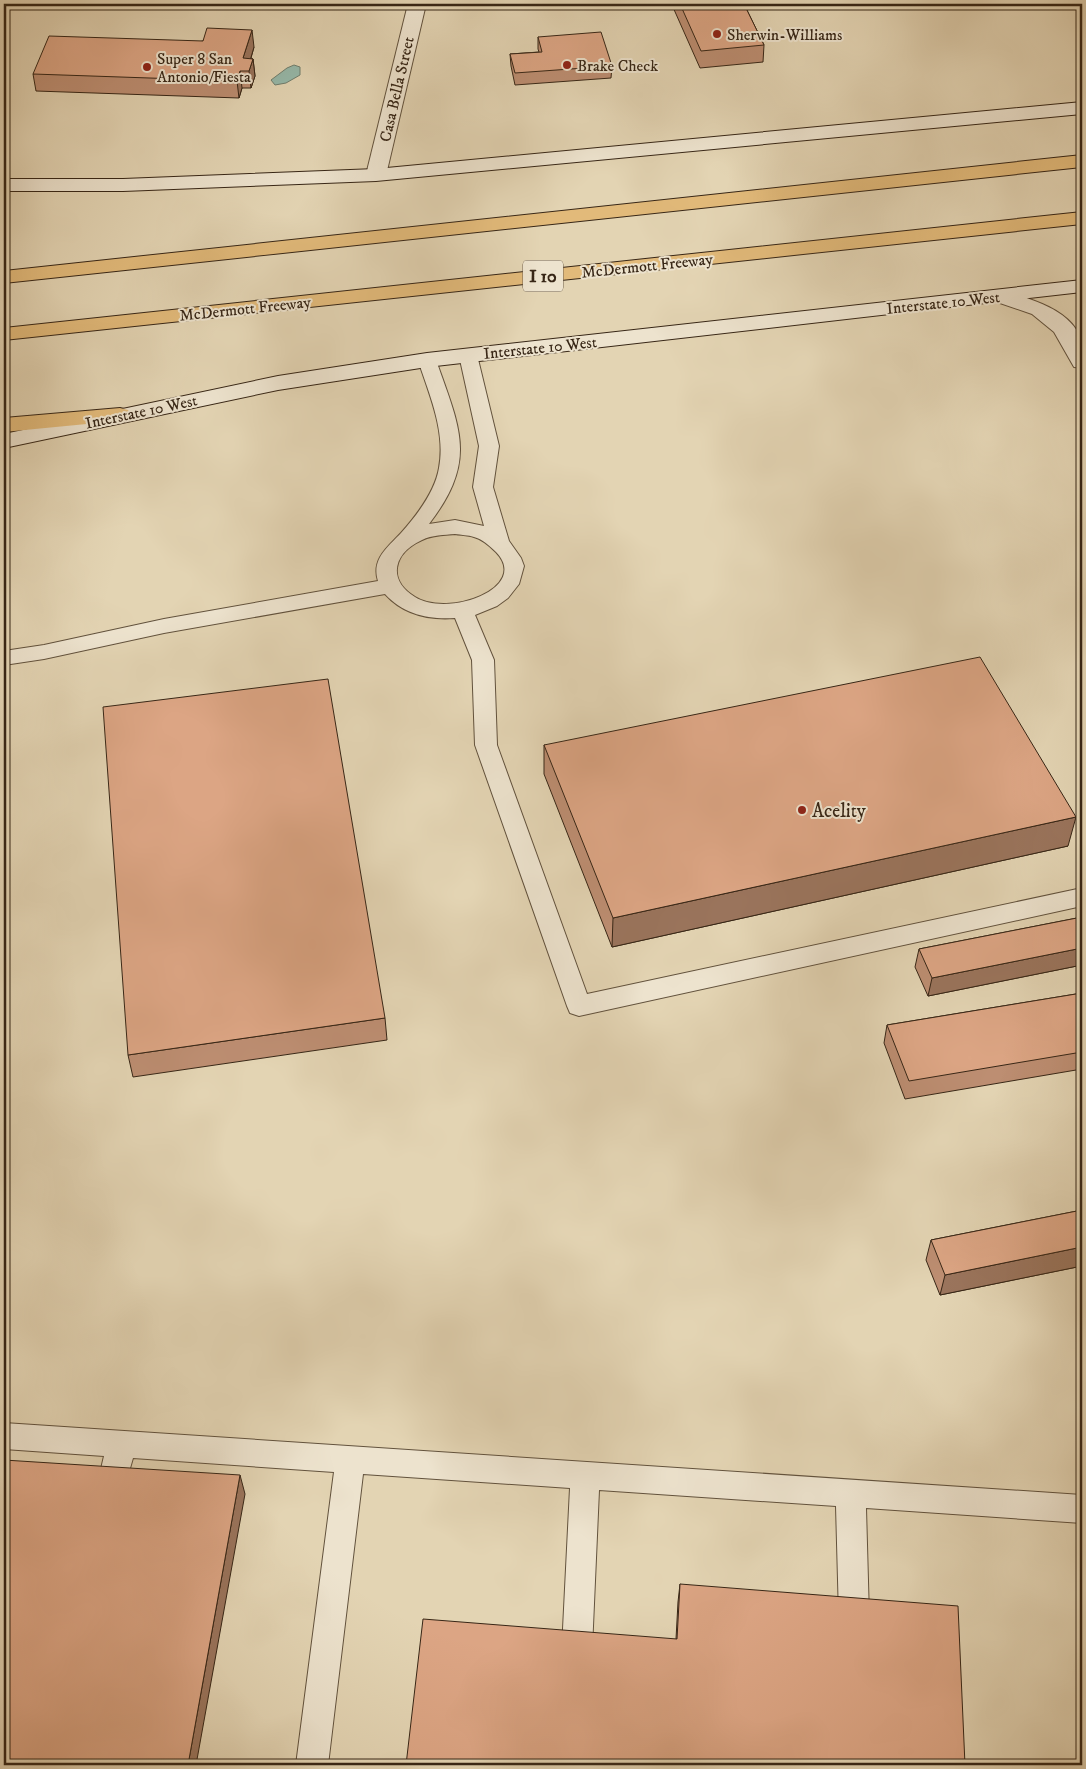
<svg xmlns="http://www.w3.org/2000/svg" width="1086" height="1769" font-family="'IM FELL DW Pica',serif">
	<style>
		.water { fill: #96b8a9; stroke: #707e6e }
		.lines { fill: none; stroke-linecap: round; stroke-linejoin: round }
		.lane-casing { stroke: #62523d; stroke-width: 2 }
		.street-casing { stroke: #62523d; stroke-width: 2 }
		.secondary-casing { stroke: #372616; stroke-width: 2 }
		.highway-casing { stroke: #372616; stroke-width: 2 }
		.lane { fill: #ede3ce; fill-rule: evenodd }
		.street { fill: #ede3ce; fill-rule: evenodd }
		.secondary { fill: #ede3ce; fill-rule: evenodd }
		.highway { fill: #e2ba7a; fill-rule: evenodd }
		.wall { fill: #bd8e72; stroke: #372616 }
		.shaded-wall { fill: #9a745c; stroke: #372616 }
		.building { fill: #dca584; stroke: #372616 }
		.poi-dot { fill: #8f2418; stroke: #ede3ce; stroke-width: 2 }
		.labels { text-anchor: middle; stroke-width: 4; stroke-linejoin: round; paint-order: stroke }
		.far-poi-label { font-size: 16px; fill: #372616; stroke: #ede3ce; text-anchor: start }
		.far-street-label { font-size: 16px; fill: #372616; stroke: #ede3ce }
		.shield { fill: #ede3ce; stroke: #6e5f4d; stroke-width: 1 }
		.shield-label { font-size: 18px; font-weight: bold; fill: #372616 }
		.poi-label { font-size: 19px; fill: #372616; stroke: #ede3ce; text-anchor: start }
	</style>
	<rect width="100%" height="100%" fill="#e3d4b3"/>
	<filter id="stains"><feTurbulence type="fractalNoise" baseFrequency=".004" numOctaves="4"/><feColorMatrix values="0 0 0 0 .2 0 0 0 0 .09 0 0 0 0 .02 0 0 0 .5 -.17"/></filter>
	<radialGradient id="worn" r=".72"><stop offset=".6" stop-color="#630" stop-opacity="0"/><stop offset="1" stop-color="#630" stop-opacity=".3"/></radialGradient>
	<polygon class="water" points="294,65 300,67 300,75 286,83 275,85 271,80 287,68"/>
	<g class="lines">
		<defs>
			<g id="lane">
				<path d="M468 349 475 351 477 355 499 446 493 487 509 541 521 558 524 566 519 584 508 598 497 606 475 615 494 660 497 745 587 994 1082 888V906L579 1016 570 1013 567 1006 475 745 472 660 455 618C429 620 403 614 385 594L164 633 44 659 4 665V651L44 645 164 619 378 581C371 559 388 547 401 533 417 515 435 492 439 468 446 431 429 394 418 360L420 356H434L436 360C460 429 478 460 429 524L455 520 484 526 473 487 479 446 459 355 461 351ZM455 534C461 535 468 535 474 537 482 539 490 546 496 552 531 588 448 618 415 597 387 580 393 553 422 540 432 535 444 535 455 534Z"/>
				<polygon points="4,1423 1082,1495 1082,1523 866,1508 869,1617 865,1628 854,1632 843,1628 839,1617 836,1506 599,1490 592,1649 588,1660 577,1664 566,1660 562,1649 570,1488 363,1474 328,1765 296,1765 334,1472 133,1458 122,1496 112,1500 102,1496 97,1486 104,1456 4,1449"/>
			</g>
			<g id="street">
				<polygon points="408,4 426,4 386,175 383,179 369,179 366,175"/>
				<path d="M998 290C1026 297 1077 310 1082 345 1083 352 1082 361 1082 368L1074 367 1054 332 1032 314 991 300 987 296 991 292Z"/>
			</g>
			<g id="secondary">
				<polygon points="1082,102 1082,114 376,181 123,191 4,191 4,179 123,179 376,169"/>
				<polygon points="1082,280 1082,292 427,367 278,390 4,448 4,434 278,376 427,353"/>
			</g>
			<g id="highway">
				<polygon points="1082,155 1082,167 4,283 4,271"/>
				<polygon points="1082,212 1082,224 4,340 4,328"/>
				<polygon points="120,408 128,410 131,415 128,420 4,432 4,418"/>
			</g>
		</defs>
		<use href="#lane" class="lane-casing"/>
		<use href="#street" class="street-casing"/>
		<use href="#secondary" class="secondary-casing"/>
		<use href="#highway" class="highway-casing"/>
		<use href="#lane" class="lane"/>
		<use href="#street" class="street"/>
		<use href="#secondary" class="secondary"/>
		<use href="#highway" class="highway"/>
	</g>
	<g class="wall">
		<polygon points="672,4 744,4 764,45 763,62 700,68 672,5"/>
		<polygon points="538,37 612,66 611,78 515,85 511,66 510,54 539,52 538,49"/>
		<polygon points="203,41 254,47 251,58 253,59 255,76 251,88 242,88 239,98 36,91 33,74"/>
		<polygon points="544,745 1068,846 612,947 544,774"/>
		<polygon points="1082,917 1082,965 928,996 915,967 919,949"/>
		<polygon points="1082,993 1082,1069 905,1099 884,1043 887,1025"/>
		<polygon points="385,1018 387,1040 133,1077 128,1055"/>
		<polygon points="1082,1210 1082,1266 940,1295 926,1260 931,1240"/>
		<polygon points="680,1584 965,1765 676,1639 678,1602"/>
	</g>
	<g class="shaded-wall">
		<polygon points="252,30 254,47 247,71 243,58"/>
		<polygon points="253,59 255,76 251,88 249,71"/>
		<polygon points="240,71 242,88 239,98 237,81"/>
		<polygon points="1076,817 1068,846 612,947 613,918"/>
		<polygon points="1082,948 1082,965 928,996 932,978"/>
		<polygon points="1082,1247 1082,1266 940,1295 945,1275"/>
		<polygon points="240,1475 245,1494 196,1765 188,1765"/>
	</g>
	<g class="building">
		<polygon points="680,4 744,4 764,45 701,51"/>
		<polygon points="207,28 252,30 243,58 253,59 249,71 240,71 237,81 33,74 49,36 203,41"/>
		<polygon points="601,32 612,66 515,73 510,54 542,52 538,37"/>
		<polygon points="980,657 1076,817 613,918 544,745"/>
		<polygon points="328,679 385,1018 128,1055 103,707"/>
		<polygon points="1082,917 1082,948 932,978 919,949"/>
		<polygon points="1082,993 1082,1052 909,1081 887,1025"/>
		<polygon points="1082,1210 1082,1247 945,1275 931,1240"/>
		<polygon points="4,1460 240,1475 188,1765 4,1765"/>
		<polygon points="680,1584 958,1606 965,1765 406,1765 423,1619 677,1639"/>
	</g>
	<g class="poi-dot">
		<circle cx="717" cy="34" r="5"/>
		<circle cx="567" cy="65" r="5"/>
		<circle cx="147" cy="67" r="5"/>
		<circle cx="802" cy="810" r="5"/>
	</g>
	<g class="labels">
		<g class="far-poi-label">
			<text x="727" y="40">Sherwin-Williams</text>
			<text x="157" y="64">Super 8 San<tspan x="157" dy="18">Antonio/Fiesta</tspan></text>
			<text x="577" y="71">Brake Check</text>
		</g>
		<g class="far-street-label">
			<text transform="translate(396 89) rotate(-77)" y="6">Casa Bella Street</text>
			<text transform="translate(647 265) rotate(-6)" y="6">McDermott Freeway</text>
			<text transform="translate(943 302) rotate(-6)" y="6">Interstate 10 West</text>
			<text transform="translate(245 308) rotate(-6)" y="6">McDermott Freeway</text>
			<text transform="translate(540 347) rotate(-6)" y="6">Interstate 10 West</text>
			<text transform="translate(141 411) rotate(-12)" y="6">Interstate 10 West</text>
		</g>
		<rect class="shield" x="523" y="260.5" width="40" height="31" rx="4"/>
		<g class="shield-label">
			<text x="543" y="282">I 10</text>
		</g>
		<g class="poi-label">
			<text x="812" y="817">Acelity</text>
		</g>
	</g>
	<rect width="1086" height="1769" fill="none" stroke="#e3d4b3" stroke-width="20"/>
	<rect x="5" y="5" width="1076" height="1759" fill="none" stroke="#372616" stroke-width="2.5"/>
	<rect x="10" y="10" width="1066" height="1749" fill="none" stroke="#372616"/>
	<rect width="100%" height="100%" filter="url(#stains)"/>
	<rect width="100%" height="100%" fill="url(#worn)"/>
</svg>
